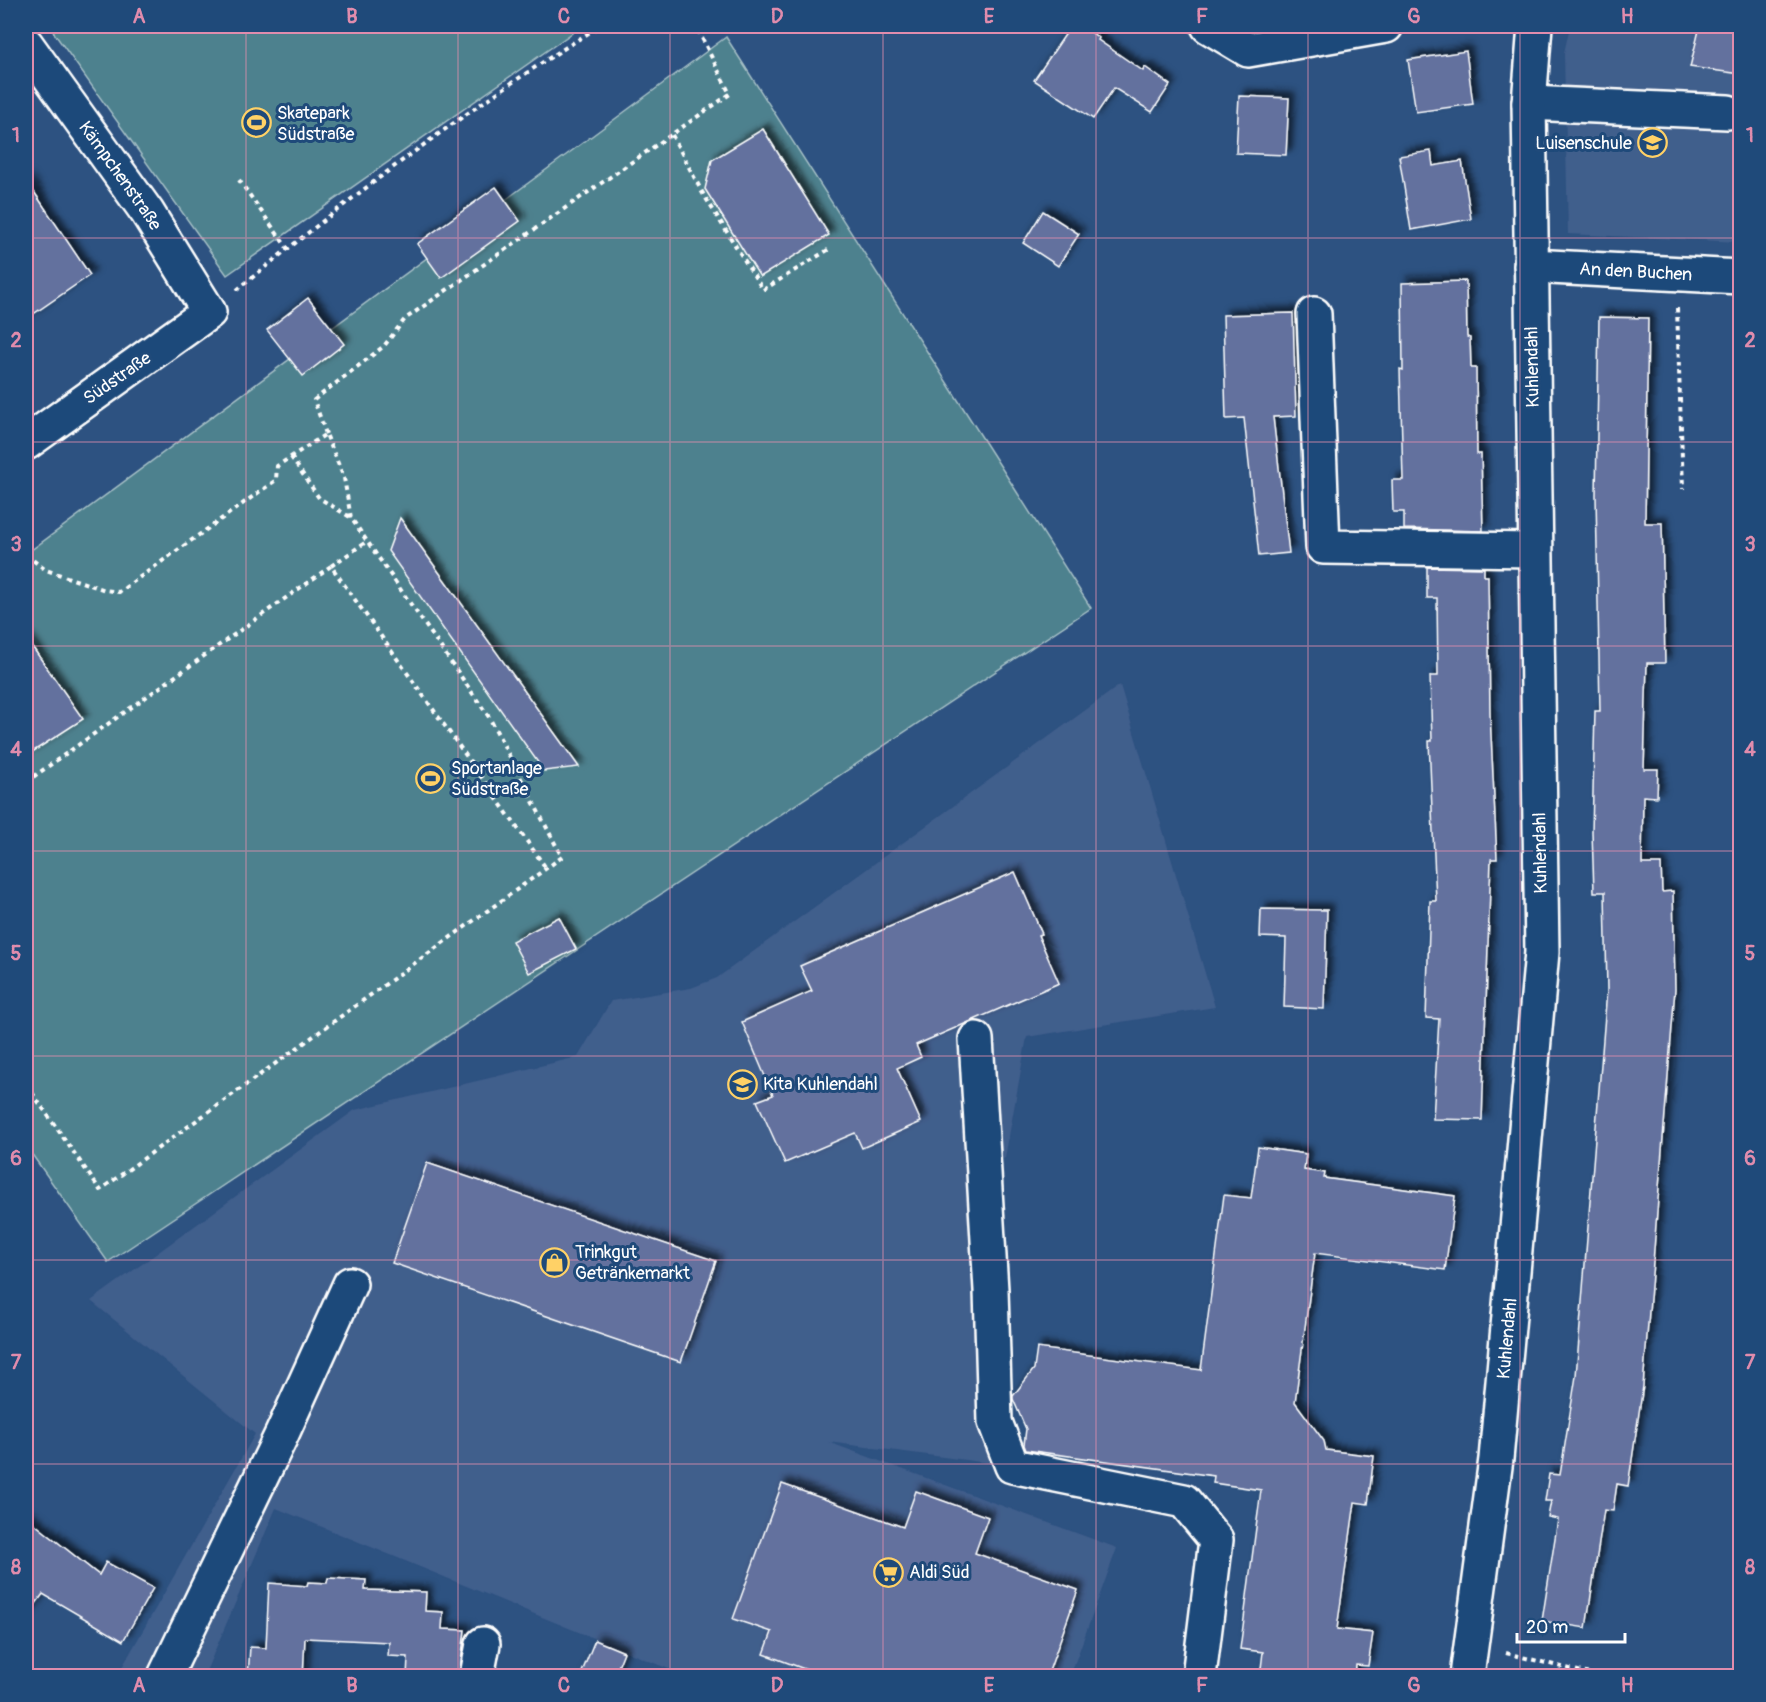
<svg xmlns="http://www.w3.org/2000/svg" width="1766" height="1702" font-family="Pangolin,sans-serif">
	<style>
		.built { fill: #415e8c }
		.green { fill: #4e818e; stroke: #a6c0c6; stroke-width: 1.5 }
		.building { fill: #63719e; stroke: #fff; stroke-width: 1.5; filter: url(#shadow) }
		.lines { fill: none; stroke-linecap: round; stroke-linejoin: round }
		.minor-casing { stroke: #fff; stroke-width: 38 }
		.path { stroke: #fff; stroke-width: 4; stroke-dasharray: 4.5 4.5; stroke-linecap: butt }
		.minor { stroke: #1f4a7a; stroke-width: 33 }
		.grid { fill: none; stroke: #e08cad; stroke-width: 1.5; stroke-opacity: 0.55 }
		.labels { text-anchor: middle; stroke-width: 6; stroke-linejoin: round; paint-order: stroke }
		.poi-label { font-size: 18px; fill: #fff; stroke: #1f4a7a; text-anchor: start }
		.street-label { font-size: 18px; fill: #fff; stroke: #1f4a7a }
		.neatline { fill: none; stroke: #e08cad; stroke-width: 2 }
		.grid-label { font-size: 20px; text-anchor: middle; font-weight: bold; fill: #e08cad }
	</style>
	<defs>
		<filter id="shadow"><feDropShadow dx="5.5" dy="-5.5" stdDeviation="3" flood-color="#0009"/></filter>
	</defs>
	<rect width="100%" height="100%" fill="#2d5281"/>
	<filter id="ink" filterUnits="userSpaceOnUse"><feTurbulence type="fractalNoise" baseFrequency=".0167" numOctaves="2"/><feDisplacementMap in="SourceGraphic" scale="12" xChannelSelector="R" yChannelSelector="G"/><feConvolveMatrix kernelMatrix="1 2 1 2 8 2 1 2 1" color-interpolation-filters="sRGB"/></filter>
	<g filter="url(#ink)">
		<g class="built">
			<polygon points="1570,26 1740,26 1740,242 1568,234 1564,53"/>
			<polygon points="1120,685 1215,1007 1027,1037 1005,1158 983,1165 1012,1466 828,1442 1117,1548 1070,1676 686,1676 276,1508 204,1676 117,1676 255,1434 91,1301 355,1110 578,1057 611,1001 691,988 717,978"/>
		</g>
		<g class="green">
			<polygon points="49,26 582,26 227,275"/>
			<polygon points="726,37 1091,608 108,1262 26,1146 26,554"/>
		</g>
		<g class="building">
			<polygon points="1071,26 1082,26 1099,38 1098,40 1143,71 1145,67 1170,85 1152,112 1114,88 1093,119 1034,80"/>
			<polygon points="1700,26 1740,26 1740,74 1690,67"/>
			<polygon points="1466,51 1473,104 1416,112 1408,60"/>
			<polygon points="1239,96 1289,98 1286,155 1236,153"/>
			<polygon points="763,129 829,235 760,277 705,189 712,160"/>
			<polygon points="1431,151 1433,166 1462,161 1471,219 1411,230 1399,156"/>
			<polygon points="26,180 90,275 26,319"/>
			<polygon points="496,187 520,221 441,278 417,244"/>
			<polygon points="1043,211 1079,234 1058,266 1023,243"/>
			<polygon points="1466,281 1467,337 1470,338 1471,368 1476,368 1477,454 1481,454 1483,531 1404,529 1404,512 1393,512 1392,480 1403,480 1400,369 1403,370 1402,283"/>
			<polygon points="308,298 344,344 303,376 267,330"/>
			<polygon points="1293,313 1296,416 1273,417 1289,553 1259,556 1244,418 1226,419 1223,315"/>
			<polygon points="1599,317 1648,318 1645,523 1662,523 1665,663 1647,663 1644,769 1658,769 1657,797 1643,796 1642,864 1661,864 1662,892 1673,891 1675,989 1643,1386 1628,1486 1617,1484 1613,1511 1604,1510 1586,1628 1542,1621 1558,1519 1548,1517 1551,1501 1545,1501 1549,1474 1560,1475 1576,1376 1607,990 1605,892 1594,892 1592,832 1595,711 1600,711 1596,495"/>
			<polygon points="400,518 579,767 544,771 388,551"/>
			<polygon points="1427,567 1484,568 1484,576 1488,576 1490,714 1497,859 1491,859 1482,1120 1433,1119 1439,1019 1426,1018 1430,901 1436,901 1429,741 1432,741 1430,676 1438,676 1437,598 1427,598"/>
			<polygon points="26,638 83,719 26,756"/>
			<polygon points="1015,872 1042,934 1038,935 1059,983 916,1045 921,1057 897,1068 921,1122 862,1148 855,1133 785,1163 757,1101 773,1095 742,1022 812,991 800,966"/>
			<polygon points="1261,909 1327,910 1324,1009 1284,1007 1286,938 1260,937"/>
			<polygon points="559,917 576,949 529,973 512,941"/>
			<polygon points="1258,1147 1306,1154 1304,1170 1325,1173 1324,1178 1455,1196 1445,1270 1315,1253 1295,1402 1324,1441 1326,1450 1374,1456 1368,1504 1355,1502 1337,1629 1373,1633 1368,1666 1356,1665 1355,1677 1260,1677 1263,1652 1240,1649 1261,1490 1213,1483 1214,1476 1026,1450 1024,1445 1026,1429 1013,1399 1013,1396 1034,1369 1037,1348 1201,1370 1224,1195 1251,1198"/>
			<polygon points="427,1163 716,1261 681,1362 392,1263"/>
			<polygon points="782,1484 903,1527 916,1491 988,1517 975,1553 1078,1590 1047,1677 826,1677 764,1654 772,1632 733,1619"/>
			<polygon points="26,1517 99,1575 106,1562 153,1588 123,1641 43,1594 26,1617"/>
			<polygon points="328,1578 366,1580 365,1590 426,1592 425,1611 443,1612 442,1629 465,1630 459,1677 407,1677 408,1657 388,1656 389,1642 305,1638 303,1677 248,1677 250,1647 266,1648 269,1583 307,1586 308,1582 327,1583"/>
			<polygon points="595,1640 624,1652 614,1677 580,1677"/>
		</g>
		<g class="lines">
			<defs>
				<g id="minor">
					<polyline points="1208,26 1248,50 1386,26"/>
					<path id="s1" d="M26 44 147 212 209 312 26 443"/>
					<polyline points="1529,103 1728,112"/>
					<path id="s2" d="M1531 266 1740 277"/>
					<polyline points="1314,314 1323,547 1535,550"/>
					<polyline points="976,1039 991,1290 995,1422 1012,1466 1184,1501 1216,1540 1199,1676"/>
					<polyline points="165,1676 281,1436 350,1284"/>
					<polyline points="477,1676 483,1644"/>
					<path id="s3" d="M1467 1676 1496 1459 1542 952 1529 103 1535 26"/>
				</g>
			</defs>
			<use href="#minor" class="minor-casing"/>
			<g class="path">
				<polyline points="672,135 702,192 763,290 831,248"/>
				<polyline points="239,180 288,249"/>
				<path d="M237 290C353 195 473 104 600 26"/>
				<polyline points="1677,308 1683,489"/>
				<polyline points="326,434 314,400 384,346 405,319 730,94 696,26"/>
				<polyline points="291,457 319,498 350,517"/>
				<polyline points="26,555 46,570 105,590 119,592 276,480 277,466 326,434 344,478 351,518 489,717 562,857 100,1190 26,1084"/>
				<polyline points="331,566 366,542"/>
				<polyline points="26,782 331,566 546,868"/>
				<polyline points="1506,1653 1598,1676"/>
			</g>
			<use href="#minor" class="minor"/>
		</g>
	</g>
	<path class="grid" d="M246 26V1676M458 26V1676M670 26V1676M883 26V1676M1096 26V1676M1308 26V1676M1520 26V1676M26 238H1740M26 442H1740M26 646H1740M26 851H1740M26 1056H1740M26 1260H1740M26 1464H1740"/>
	<defs>
		<symbol id="stadium-ring" viewBox="-11 -11 22 22"><circle r="9.5" fill="#1f4a7a" stroke="#ffd166" stroke-width="1.5"/><path d="M0-5a6.5 5 0 1 0 0 10a6.5 5 0 1 0 0-10ZM-3.5-1.8h7v3.6h-7Z" fill="#ffd166"/></symbol>
		<symbol id="school-ring" viewBox="-11 -11 22 22"><circle r="9.5" fill="#1f4a7a" stroke="#ffd166" stroke-width="1.5"/><path d="M0-5L7-2L0 1L-7-2ZM-4 1L0 2.5L4 1V4Q0 6-4 4Z" fill="#ffd166"/></symbol>
		<symbol id="shop-ring" viewBox="-11 -11 22 22"><circle r="9.5" fill="#1f4a7a" stroke="#ffd166" stroke-width="1.5"/><path d="M-5-2.5h2.3a2.7 3.5 0 0 1 5.4 0H5L5.5 6h-11ZM-1.5-2.5h3a1.5 2.3 0 0 0-3 0Z" fill="#ffd166"/></symbol>
		<symbol id="supermarket-ring" viewBox="-11 -11 22 22"><circle r="9.5" fill="#1f4a7a" stroke="#ffd166" stroke-width="1.5"/><path d="M-6-5.5h2.5l.6 2H6L4.5 2H-2.5L-4.4-4H-6ZM-1.5 3.2a1.3 1.3 0 1 0 .1 0ZM3 3.2a1.3 1.3 0 1 0 .1 0Z" fill="#ffd166"/></symbol>
	</defs>
	<g fill-rule="evenodd">
		<use href="#stadium-ring" x="240" y="106" width="33" height="33"/>
		<use href="#school-ring" x="1636" y="126" width="33" height="33"/>
		<use href="#stadium-ring" x="414" y="762" width="33" height="33"/>
		<use href="#school-ring" x="726" y="1068" width="33" height="33"/>
		<use href="#shop-ring" x="538" y="1246" width="33" height="33"/>
		<use href="#supermarket-ring" x="872" y="1556" width="33" height="33"/>
	</g>
	<g class="labels">
		<g class="poi-label">
			<text x="277" y="119">Skatepark<tspan x="277" dy="21">Südstraße</tspan></text>
			<text x="1632" y="149" text-anchor="end">Luisenschule</text>
			<text x="451" y="774">Sportanlage<tspan x="451" dy="21">Südstraße</tspan></text>
			<text x="763" y="1090">Kita Kuhlendahl</text>
			<text x="575" y="1258">Trinkgut<tspan x="575" dy="21">Getränkemarkt</tspan></text>
			<text x="909" y="1578">Aldi Süd</text>
		</g>
		<g class="street-label">
			<text dy="6" stroke="none"><textPath href="#s1" startOffset="162">Kämpchenstraße</textPath></text>
			<text dy="6" stroke="none"><textPath href="#s2" startOffset="105">An den Buchen</textPath></text>
			<text transform="translate(1532 367) rotate(-91)" y="6">Kuhlendahl</text>
			<text transform="translate(117 378) rotate(-35)" y="6">Südstraße</text>
			<text transform="translate(1540 853) rotate(-91)" y="6">Kuhlendahl</text>
			<text dy="6" stroke="none"><textPath href="#s3" startOffset="340">Kuhlendahl</textPath></text>
		</g>
	</g>
	<rect width="1766" height="1702" fill="none" stroke="#1f4a7a" stroke-width="66"/>
	<path d="M1517 1633v9h108v-9" fill="none" stroke="#ffffff" stroke-width="3"/>
	<text x="1526" y="1633" font-size="18" fill="#ffffff" stroke="#1f4a7a" stroke-width="4.5" paint-order="stroke">20 m</text>
	<rect x="33" y="33" width="1700" height="1636" class="neatline"/>
	<g class="grid-label">
		<text x="139" y="23">A</text>
		<text x="352" y="23">B</text>
		<text x="564" y="23">C</text>
		<text x="777" y="23">D</text>
		<text x="989" y="23">E</text>
		<text x="1202" y="23">F</text>
		<text x="1414" y="23">G</text>
		<text x="1627" y="23">H</text>
		<text x="16" y="142">1</text>
		<text x="1750" y="142">1</text>
		<text x="16" y="347">2</text>
		<text x="1750" y="347">2</text>
		<text x="16" y="551">3</text>
		<text x="1750" y="551">3</text>
		<text x="16" y="756">4</text>
		<text x="1750" y="756">4</text>
		<text x="16" y="960">5</text>
		<text x="1750" y="960">5</text>
		<text x="16" y="1165">6</text>
		<text x="1750" y="1165">6</text>
		<text x="16" y="1369">7</text>
		<text x="1750" y="1369">7</text>
		<text x="16" y="1574">8</text>
		<text x="1750" y="1574">8</text>
		<text x="139" y="1692">A</text>
		<text x="352" y="1692">B</text>
		<text x="564" y="1692">C</text>
		<text x="777" y="1692">D</text>
		<text x="989" y="1692">E</text>
		<text x="1202" y="1692">F</text>
		<text x="1414" y="1692">G</text>
		<text x="1627" y="1692">H</text>
	</g>
</svg>
